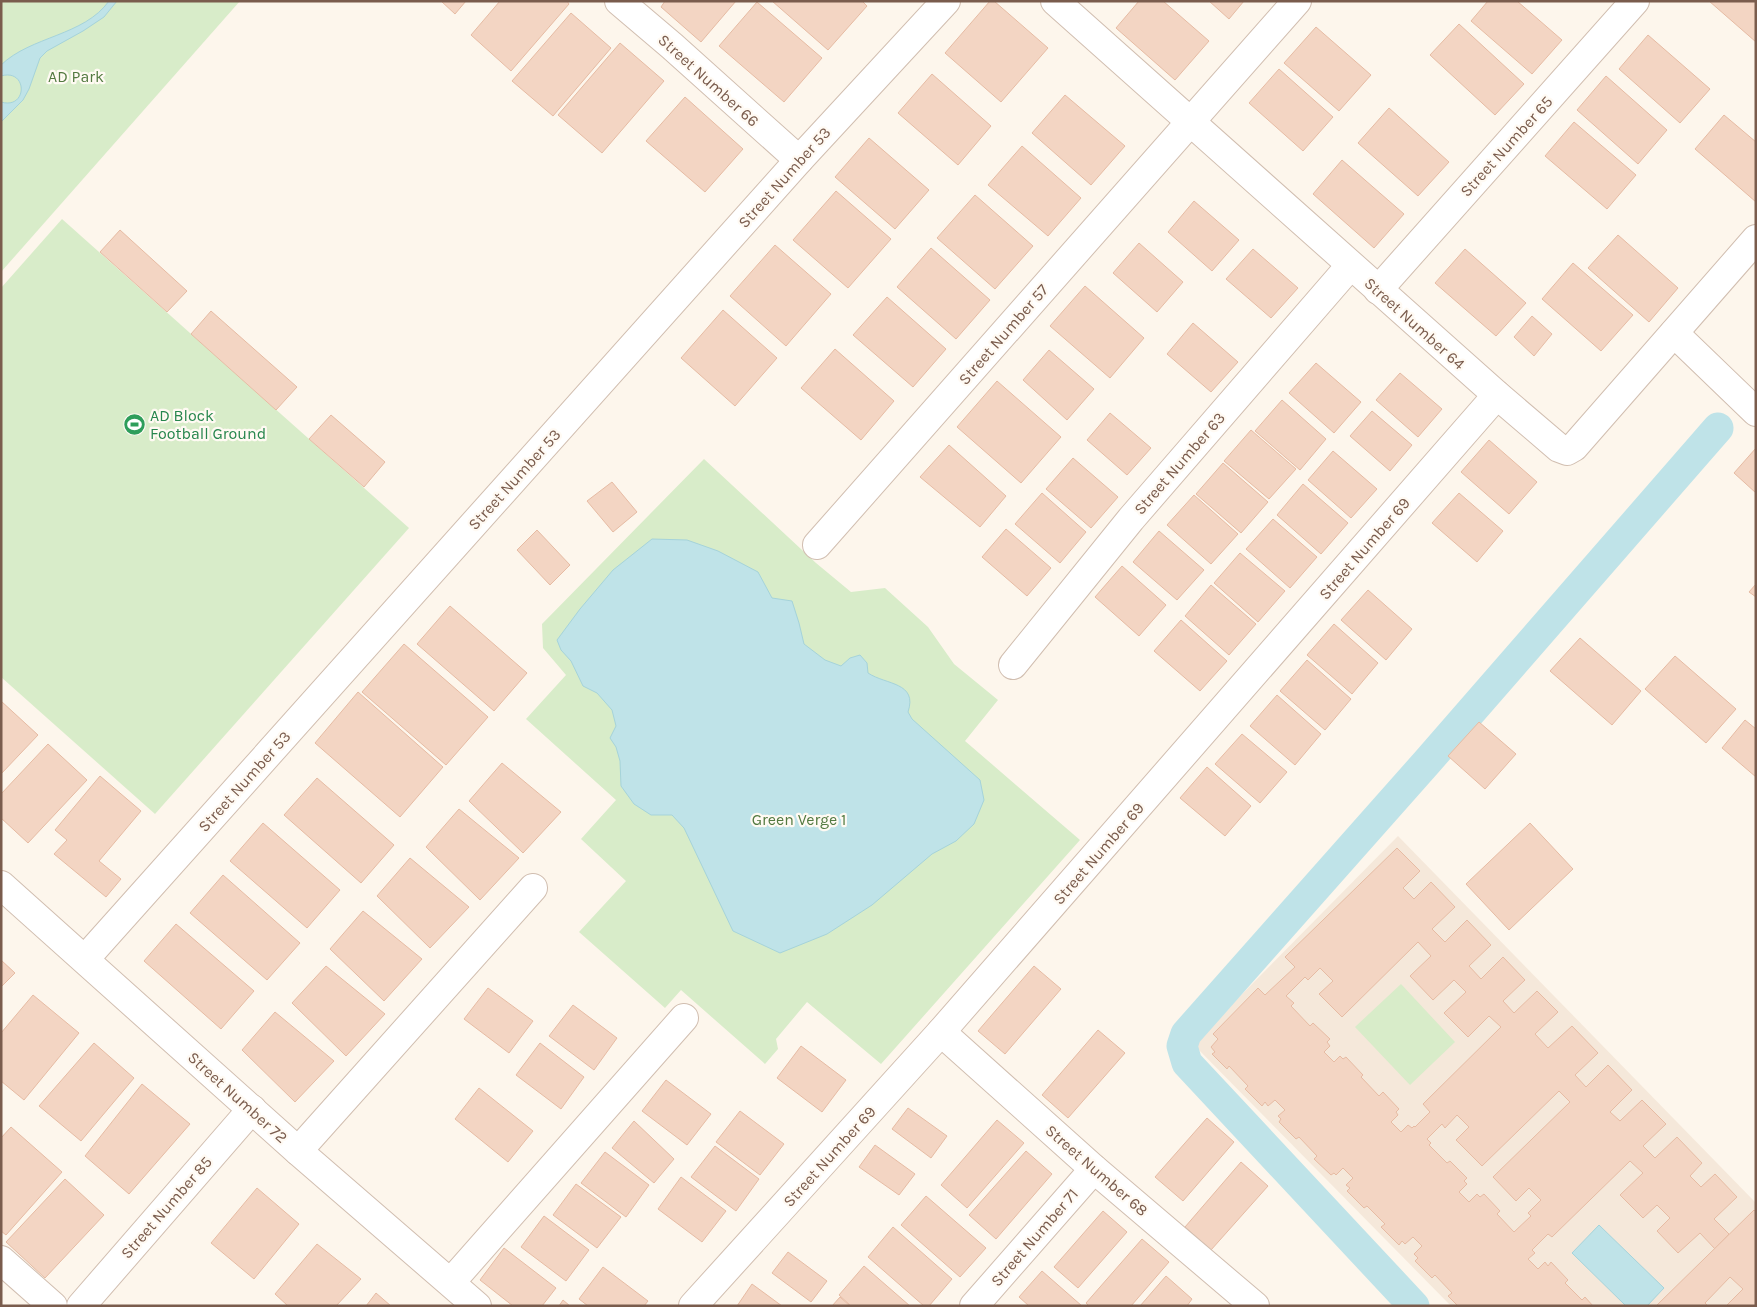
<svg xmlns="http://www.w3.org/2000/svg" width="1757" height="1307" font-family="Karla,sans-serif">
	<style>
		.residential { fill: #f5e8da }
		.green { fill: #d8ecc9 }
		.water { fill: #bfe3e8; stroke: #a5d3da }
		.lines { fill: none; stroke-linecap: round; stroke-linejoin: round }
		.canal { stroke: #bfe3e8; stroke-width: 31 }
		.building { fill: #f3d5c3; stroke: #e6bba3; fill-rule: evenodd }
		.minor-casing { stroke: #d1beb0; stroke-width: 30 }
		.minor { stroke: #fff; stroke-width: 28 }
		.labels { text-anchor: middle; stroke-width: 4.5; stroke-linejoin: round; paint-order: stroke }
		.park-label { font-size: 16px; fill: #537a41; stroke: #fffaf3 }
		.street-label { font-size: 16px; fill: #7a5c4d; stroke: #fffaf3 }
		.leisure-label { font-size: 16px; fill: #27864d; stroke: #fffaf3; text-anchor: start }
	</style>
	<rect width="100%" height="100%" fill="#fdf6ec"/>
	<polygon class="residential" points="1398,836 1756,1203 1756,1306 1451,1306 1193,1044"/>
	<g class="green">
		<polygon points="1,1 240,1 1,272"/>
		<polygon points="62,219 409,528 155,814 1,677 1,288"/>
		<polygon points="704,459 816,563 851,592 885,588 928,627 954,664 998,700 965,741 1080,840 881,1064 807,1002 776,1039 778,1049 765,1064 681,990 665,1008 579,932 626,881 581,839 616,800 526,719 566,675 543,648 542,624"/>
		<polygon points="1401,984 1455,1042 1410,1085 1355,1027"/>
	</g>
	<g class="water">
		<path d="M109 1H117L104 17 83 31 47 51 40 58 29 89 23 100 1 122V102C28 110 28 68 1 76V65C31 36 84 36 109 1Z"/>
		<path d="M652 539 687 540 718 551 758 572 772 598 792 601 799 623 804 644 825 660 841 666 850 658 860 655 867 663 868 673C886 685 918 682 908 712L912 719 980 780 984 800 974 824 956 841 932 854 872 905 827 934 780 953 733 931 684 828 672 815H651L634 804 621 786 620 761 616 747 610 738 616 726 612 710 597 693 583 686 571 661 561 650 557 640 580 609 613 570Z"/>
		<polygon points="1599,1225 1664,1288 1647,1306 1626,1306 1572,1253"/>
	</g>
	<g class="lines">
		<polyline class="canal" points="1414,1306 1187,1063 1182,1046 1186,1034 1427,762 1718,428"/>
	</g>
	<g class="building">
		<polygon points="441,1 466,1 455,14"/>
		<polygon points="500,1 567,1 569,4 511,71 471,35"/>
		<polygon points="665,1 736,1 701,42 661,7"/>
		<polygon points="772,1 862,1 867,6 828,50"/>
		<polygon points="990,1 994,1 1048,48 1001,102 945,53"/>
		<polygon points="1139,1 1163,1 1209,41 1175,80 1116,28"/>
		<polygon points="1209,1 1244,1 1229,19"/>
		<polygon points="1488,1 1517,1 1562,40 1532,74 1471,21"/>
		<polygon points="1709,1 1756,1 1756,42"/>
		<polygon points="757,2 822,58 784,102 719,46"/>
		<polygon points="571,13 611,48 553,116 512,81"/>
		<polygon points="1459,24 1524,84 1495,115 1430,55"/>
		<polygon points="1316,27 1371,75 1339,111 1284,63"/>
		<polygon points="1648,35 1710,89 1680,123 1619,69"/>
		<polygon points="620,43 664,81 602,153 558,115"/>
		<polygon points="1279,69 1333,117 1303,151 1249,103"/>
		<polygon points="932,74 991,126 958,165 898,113"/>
		<polygon points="1606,76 1667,130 1638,164 1577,110"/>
		<polygon points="1065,95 1125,146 1091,185 1032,133"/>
		<polygon points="685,97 743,149 705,192 646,141"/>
		<polygon points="1389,108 1449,162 1418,196 1358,143"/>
		<polygon points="1724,115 1756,142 1756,202 1695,149"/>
		<polygon points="1574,122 1636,175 1607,209 1545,156"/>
		<polygon points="869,138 929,190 895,229 835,177"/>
		<polygon points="1022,146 1081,198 1048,236 988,185"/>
		<polygon points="1342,160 1404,214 1374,248 1313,194"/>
		<polygon points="836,191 891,239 848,288 793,240"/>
		<polygon points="975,195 1033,246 995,289 937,238"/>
		<polygon points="1194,201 1239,240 1212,271 1168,232"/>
		<polygon points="120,230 187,291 167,312 100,252"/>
		<polygon points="1618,235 1678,288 1649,322 1588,268"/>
		<polygon points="1139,243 1183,282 1157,312 1113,273"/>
		<polygon points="775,245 831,294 786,346 730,296"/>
		<polygon points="931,248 990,300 956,339 897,287"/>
		<polygon points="1253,249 1298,288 1271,318 1226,279"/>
		<polygon points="1465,249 1526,303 1496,336 1435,283"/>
		<polygon points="1573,263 1633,315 1601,351 1542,299"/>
		<polygon points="1085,286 1144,338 1110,378 1050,326"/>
		<polygon points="887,297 946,349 913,387 853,335"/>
		<polygon points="723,310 777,358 735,406 681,358"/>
		<polygon points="211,311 297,387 276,410 191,334"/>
		<polygon points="1532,316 1552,334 1534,356 1514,337"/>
		<polygon points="1193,323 1238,362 1211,392 1167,354"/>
		<polygon points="835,349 894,401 861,440 801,388"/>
		<polygon points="1049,350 1094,389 1067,420 1023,380"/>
		<polygon points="1316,363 1361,402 1334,433 1289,393"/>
		<polygon points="1400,373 1442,409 1418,437 1376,400"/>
		<polygon points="997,381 1061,437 1021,483 957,427"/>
		<polygon points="1282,400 1326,439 1300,470 1255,431"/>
		<polygon points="1372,411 1412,445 1390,471 1350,436"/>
		<polygon points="1110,413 1151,448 1127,475 1087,440"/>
		<polygon points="331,415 385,462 364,487 309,439"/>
		<polygon points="1251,430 1296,469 1269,499 1224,461"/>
		<polygon points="1489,440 1537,482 1509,514 1461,472"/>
		<polygon points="949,445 1006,496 980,527 920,477"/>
		<polygon points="1756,448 1756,493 1734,473"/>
		<polygon points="1333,451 1377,489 1351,518 1308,480"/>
		<polygon points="1073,458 1118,497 1091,528 1046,489"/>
		<polygon points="1223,463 1268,502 1241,533 1196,494"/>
		<polygon points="612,482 637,512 613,532 587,501"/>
		<polygon points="1303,484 1348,523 1321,554 1277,515"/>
		<polygon points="1042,493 1086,532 1060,563 1015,524"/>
		<polygon points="1459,493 1503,531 1477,562 1432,523"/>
		<polygon points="1194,495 1238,534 1211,564 1167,525"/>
		<polygon points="1273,519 1317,557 1290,588 1246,549"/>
		<polygon points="1006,529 1051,568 1027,596 982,557"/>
		<polygon points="537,530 570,565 550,585 517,550"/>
		<polygon points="1159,531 1204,570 1177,600 1133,562"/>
		<polygon points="1240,553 1285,591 1258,622 1214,583"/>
		<polygon points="1122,566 1166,605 1139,636 1095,597"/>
		<polygon points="1756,584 1756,597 1749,592"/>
		<polygon points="1211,585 1256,624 1229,655 1185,616"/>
		<polygon points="1368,590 1412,629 1386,660 1341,620"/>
		<polygon points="450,606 527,673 494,711 417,644"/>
		<polygon points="1181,620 1227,661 1200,691 1154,651"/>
		<polygon points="1334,624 1378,663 1352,694 1307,655"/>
		<polygon points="1580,638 1641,691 1612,725 1550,671"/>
		<polygon points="404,644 488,717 446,765 362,692"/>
		<polygon points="1675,656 1736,709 1706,743 1645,689"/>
		<polygon points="1307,660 1351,699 1325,730 1280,691"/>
		<polygon points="358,692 443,767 400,817 315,743"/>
		<polygon points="1277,695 1321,734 1295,765 1250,726"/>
		<polygon points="1,701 38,735 1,774"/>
		<polygon points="1745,720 1756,729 1756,777 1722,748"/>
		<polygon points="1479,722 1516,754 1485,789 1448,756"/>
		<polygon points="1242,734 1287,772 1260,803 1215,764"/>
		<polygon points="48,744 87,780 28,843 1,818 1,794"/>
		<polygon points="502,763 561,812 523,853 469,801"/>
		<polygon points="1207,767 1251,806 1225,836 1180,798"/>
		<polygon points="100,776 141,811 99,861 121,879 106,897 54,854 67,840 55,830"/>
		<polygon points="317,778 394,845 361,883 284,815"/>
		<polygon points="459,809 519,858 480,900 426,847"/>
		<polygon points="263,823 340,890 307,928 230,861"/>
		<polygon points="1530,823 1573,869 1509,930 1466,884"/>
		<path d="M1397 848 1420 871 1403 888 1414 899 1431 882 1455 907 1432 929 1445 942 1467 920 1491 945 1469 966 1481 979 1503 957 1525 980 1503 1001 1514 1013 1537 991 1558 1012 1535 1034 1548 1048 1572 1026 1598 1053 1575 1075 1586 1087 1608 1065 1632 1090 1610 1112 1620 1121 1642 1100 1666 1124 1643 1146 1655 1158 1677 1137 1702 1163 1690 1176 1701 1187 1715 1174 1737 1197 1714 1219 1729 1234 1715 1249 1700 1233 1678 1253 1657 1231 1670 1218 1657 1205 1643 1218 1620 1195 1643 1173 1630 1161 1552 1237 1548 1234 1532 1250 1535 1253 1528 1259 1538 1269 1545 1262 1548 1266 1551 1262 1568 1280 1565 1283 1582 1300 1585 1297 1593 1306H1458L1448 1296 1452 1293 1435 1275 1432 1278 1415 1261 1418 1258 1414 1254 1422 1246 1413 1237 1405 1244 1402 1241 1399 1245 1381 1227 1385 1224 1367 1206 1364 1208 1347 1191 1350 1188 1346 1185 1353 1178 1343 1168 1336 1175 1334 1173 1331 1175 1314 1159 1317 1156 1299 1137 1296 1139 1279 1122 1281 1119 1278 1116 1285 1110 1275 1100 1268 1106 1265 1102 1262 1106 1245 1089 1248 1086 1229 1066 1227 1069 1212 1054 1215 1052 1211 1047 1218 1039 1213 1034 1258 988 1265 995 1281 980 1295 967 1285 957ZM1418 942 1431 956 1410 976 1433 1000 1454 980 1466 992 1444 1013 1468 1037 1489 1016 1501 1027 1423 1104 1430 1112 1415 1127 1414 1126 1412 1128 1408 1125 1401 1132 1391 1122 1398 1115 1396 1112 1399 1109 1383 1092 1379 1096 1361 1077 1363 1075 1346 1057 1343 1059 1340 1056 1334 1062 1324 1052 1330 1046 1327 1042 1330 1039 1313 1023 1310 1026 1291 1006 1294 1003 1286 996 1305 977 1308 980 1320 968 1333 981 1319 994 1342 1017ZM1559 1091 1570 1102 1493 1177 1516 1201 1529 1188 1541 1200 1528 1213 1531 1216 1514 1232 1497 1214 1500 1211 1484 1194 1480 1197 1477 1194 1469 1202 1459 1192 1467 1184 1464 1181 1467 1178 1450 1161 1447 1163 1429 1145 1431 1143 1427 1139 1442 1124 1445 1128 1457 1115 1469 1127 1456 1140 1482 1166Z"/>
		<polygon points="410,858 469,907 430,948 377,896"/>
		<polygon points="223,875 300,943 267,980 190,913"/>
		<polygon points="363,911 422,959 384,1001 330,949"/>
		<polygon points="176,924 254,991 221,1029 144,961"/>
		<polygon points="1,960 15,973 1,987"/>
		<polygon points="326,966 385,1014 346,1056 292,1003"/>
		<polygon points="1034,966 1061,989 1005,1054 978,1031"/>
		<polygon points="488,988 533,1021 509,1053 464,1019"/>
		<polygon points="33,995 79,1033 24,1100 1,1081 1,1033"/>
		<polygon points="573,1005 617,1038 594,1070 549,1036"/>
		<polygon points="275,1012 334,1061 295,1102 242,1050"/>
		<polygon points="1098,1030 1125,1053 1068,1118 1042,1095"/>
		<polygon points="94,1043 134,1078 81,1141 39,1106"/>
		<polygon points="540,1043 584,1077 561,1109 516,1075"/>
		<polygon points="801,1046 846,1080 822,1112 777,1078"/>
		<polygon points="666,1080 711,1114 687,1145 642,1111"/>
		<polygon points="142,1084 190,1124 129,1194 85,1156"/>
		<polygon points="479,1088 533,1131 508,1162 455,1119"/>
		<polygon points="908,1108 947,1136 931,1158 892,1129"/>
		<polygon points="740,1111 784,1144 760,1175 716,1142"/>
		<polygon points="1207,1118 1234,1142 1183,1201 1155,1177"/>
		<polygon points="997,1120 1024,1143 967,1208 941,1185"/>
		<polygon points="634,1121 674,1159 654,1183 612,1148"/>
		<polygon points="11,1127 62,1172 6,1235 1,1231 1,1138"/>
		<polygon points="875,1145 915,1174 899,1195 859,1167"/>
		<polygon points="715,1146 759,1179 736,1211 691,1177"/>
		<polygon points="1026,1151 1052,1174 996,1239 969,1215"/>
		<polygon points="605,1152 649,1185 626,1217 581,1183"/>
		<polygon points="1241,1162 1268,1186 1211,1250 1185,1227"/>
		<polygon points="681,1177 726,1211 702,1242 658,1209"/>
		<polygon points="65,1179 104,1215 45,1278 6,1242"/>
		<polygon points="576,1184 621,1217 597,1248 553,1215"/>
		<polygon points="257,1188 299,1224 254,1279 211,1243"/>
		<polygon points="926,1196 986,1248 960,1277 901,1225"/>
		<polygon points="1754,1210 1756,1212 1756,1306 1726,1306 1743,1289 1730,1277 1705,1303 1708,1306 1656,1306"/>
		<polygon points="1103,1211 1127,1232 1078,1288 1054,1267"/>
		<polygon points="544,1216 589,1250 566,1281 521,1247"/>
		<polygon points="893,1227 952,1279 929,1306 924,1306 868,1257"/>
		<polygon points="1142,1239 1169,1262 1131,1306 1089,1306 1086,1303"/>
		<polygon points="317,1244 361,1279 336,1306 288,1306 275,1294"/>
		<polygon points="504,1248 556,1288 542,1306 513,1306 480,1280"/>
		<polygon points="788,1252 827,1281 811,1302 772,1273"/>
		<polygon points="864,1266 910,1306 851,1306 839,1295"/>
		<polygon points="603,1267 648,1301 644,1306 588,1306 579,1299"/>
		<polygon points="1042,1271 1082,1306 1029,1306 1019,1297"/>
		<polygon points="1166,1276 1192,1299 1187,1306 1140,1306"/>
		<polygon points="752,1284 782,1306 737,1306"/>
		<polygon points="376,1293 391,1306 366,1306"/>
		<polygon points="840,1297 850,1306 832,1306"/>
		<polygon points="563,1300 570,1306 559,1306"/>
	</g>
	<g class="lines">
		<defs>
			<g id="minor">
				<polyline points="619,1 672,46 799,160"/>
				<polyline points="1055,1 1497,395 1559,448 1567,451 1574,447 1756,239"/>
				<polyline points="1378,290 1635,1"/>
				<polyline points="1674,333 1756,412"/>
				<polyline points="817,545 1297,1"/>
				<polyline points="1013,665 1131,519 1350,266"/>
				<polyline points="1,885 298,1151 477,1306"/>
				<polyline points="85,959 799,160 946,1"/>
				<polyline points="941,1032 1094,1169 1255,1306"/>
				<polyline points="298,1151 533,888"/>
				<polyline points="1,1260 53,1306"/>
				<polyline points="451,1282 684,1018"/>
				<polyline points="81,1306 252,1109"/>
				<polyline points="693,1306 941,1032 1497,395"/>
				<polyline points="974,1306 1094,1169"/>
			</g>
		</defs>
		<use href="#minor" class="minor-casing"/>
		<use href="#minor" class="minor"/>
	</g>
	<defs>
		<symbol id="stadium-disc" viewBox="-11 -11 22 22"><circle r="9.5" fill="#2e9e5b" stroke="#fffaf3"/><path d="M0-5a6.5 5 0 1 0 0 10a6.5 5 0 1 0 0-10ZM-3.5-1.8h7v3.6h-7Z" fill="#fff"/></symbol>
	</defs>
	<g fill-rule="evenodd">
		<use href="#stadium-disc" x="122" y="412" width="25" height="25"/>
	</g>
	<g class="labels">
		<g class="park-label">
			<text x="76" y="82">AD Park</text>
			<text x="799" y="825">Green Verge 1</text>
		</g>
		<g class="street-label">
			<text transform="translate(709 80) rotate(42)" y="6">Street Number 66</text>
			<text transform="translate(1506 146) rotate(-48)" y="6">Street Number 65</text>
			<text transform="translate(784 177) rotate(-48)" y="6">Street Number 53</text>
			<text transform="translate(1415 323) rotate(42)" y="6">Street Number 64</text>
			<text transform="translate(1003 334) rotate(-49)" y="6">Street Number 57</text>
			<text transform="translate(1179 463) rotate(-49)" y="6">Street Number 63</text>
			<text transform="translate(514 479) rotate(-48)" y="6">Street Number 53</text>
			<text transform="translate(1364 548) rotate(-49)" y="6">Street Number 69</text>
			<text transform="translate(244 781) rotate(-48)" y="6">Street Number 53</text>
			<text transform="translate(1098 853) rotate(-49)" y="6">Street Number 69</text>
			<text transform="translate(238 1097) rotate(42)" y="6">Street Number 72</text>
			<text transform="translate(829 1156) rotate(-48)" y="6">Street Number 69</text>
			<text transform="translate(1097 1170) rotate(41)" y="6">Street Number 68</text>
			<text transform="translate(166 1207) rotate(-49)" y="6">Street Number 85</text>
			<text transform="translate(1034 1237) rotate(-49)" y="6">Street Number 71</text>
		</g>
		<g class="leisure-label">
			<text x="150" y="421">AD Block<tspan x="150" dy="18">Football Ground</tspan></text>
		</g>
	</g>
	<rect width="1757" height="1307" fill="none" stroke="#7a5c4d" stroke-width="5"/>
</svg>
